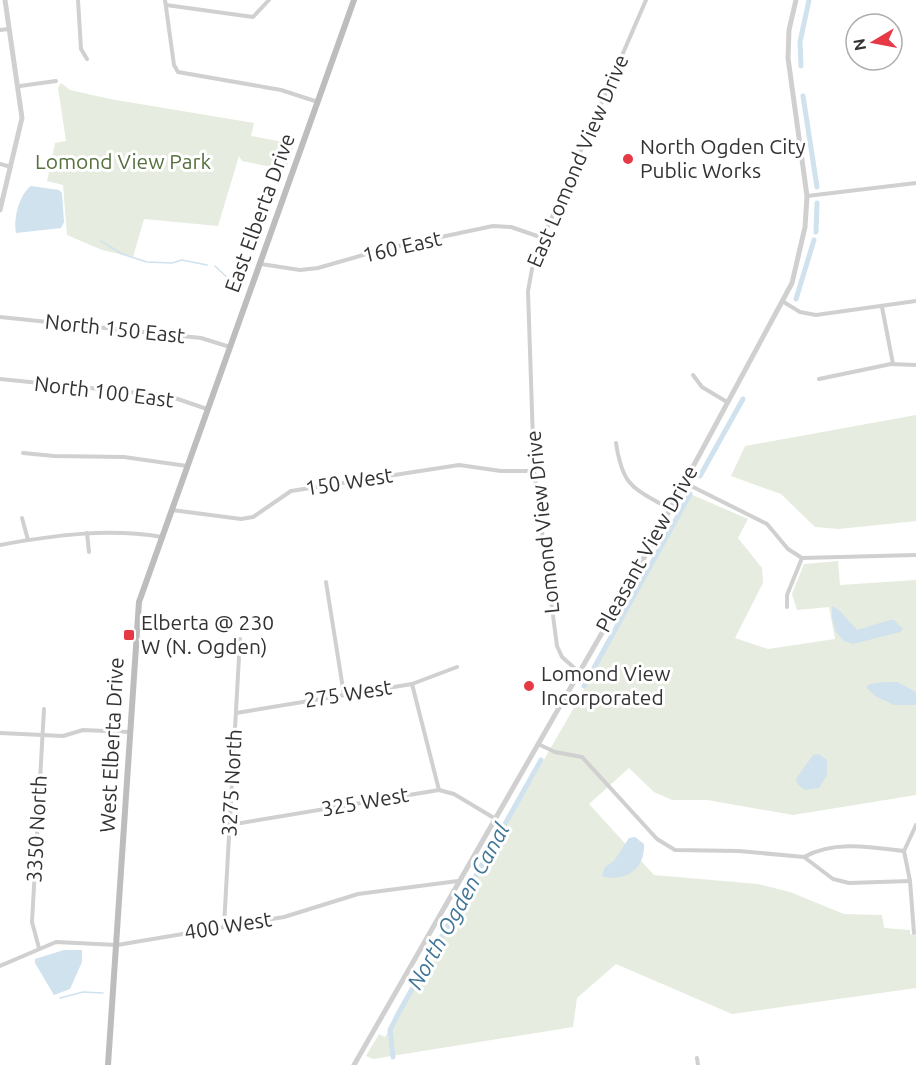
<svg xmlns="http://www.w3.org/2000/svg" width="916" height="1065" font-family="Ubuntu,sans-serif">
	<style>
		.green { fill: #e6ecdf }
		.water { fill: #cfe2ee }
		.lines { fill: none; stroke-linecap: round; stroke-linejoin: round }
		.stream { stroke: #cfe2ee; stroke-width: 1.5 }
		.canal { stroke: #cfe2ee; stroke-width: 5 }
		.minor { stroke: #d0d0d0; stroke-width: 4 }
		.tertiary { stroke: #d0d0d0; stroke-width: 5 }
		.secondary { stroke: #bdbdbd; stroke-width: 6 }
		.poi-dot { fill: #e63946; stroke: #fff; stroke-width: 2 }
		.labels { text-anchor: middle; stroke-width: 6; stroke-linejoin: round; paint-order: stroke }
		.poi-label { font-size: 21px; fill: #333; stroke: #fff; text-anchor: start }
		.street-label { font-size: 21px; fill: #333; stroke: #fff }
		.park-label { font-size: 21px; fill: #56703f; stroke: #fff }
		.water-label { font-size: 22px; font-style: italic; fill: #3f7597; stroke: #fff }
	</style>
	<rect width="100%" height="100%" fill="#fff"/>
	<g class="green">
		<polygon points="61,83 70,90 110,99 254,123 251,136 294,144 286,170 242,161 239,156 218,226 144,219 133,257 102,250 67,235 63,185 47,181 55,143 66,141 58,88"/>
		<polygon points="916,415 916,521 839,529 815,527 781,494 731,476 745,446"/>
		<polygon points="688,493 748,519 738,538 762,568 763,583 735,638 768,649 835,639 829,607 797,610 792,594 804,564 838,561 840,585 916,580 916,795 793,815 707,800 672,800 654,792 629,768 589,804 654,875 758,884 790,892 844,914 882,915 884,928 910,930 910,934 916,935 916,988 732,1014 616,964 577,998 573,1027 373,1059 366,1056 379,1034 385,1037 576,704"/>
	</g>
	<g class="water">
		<path d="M31 186 59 190 62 193 64 222 61 228 16 233C13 219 19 195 31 186Z"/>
		<polygon points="832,606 839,610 857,630 890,620 894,620 903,629 900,632 853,644 844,641 836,632 832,618"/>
		<polygon points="883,682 897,682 916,692 916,705 894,705 875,696 866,687 870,684"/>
		<polygon points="818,754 827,760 827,775 819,788 805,790 797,784 796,779 813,755"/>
		<path d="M635 837 644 844C645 869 627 881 604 877L602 875 605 867 614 861 629 838Z"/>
		<polygon points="64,950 82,950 82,962 70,989 54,995 35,963 35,959"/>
	</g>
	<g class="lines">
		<g class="stream">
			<polyline points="101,241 122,254 147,262 172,263 182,260 207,265"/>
			<polyline points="215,266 233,283 242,288"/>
			<polyline points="60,998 83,992 103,993"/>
		</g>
		<g class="canal">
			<polyline points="801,66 800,42 809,0"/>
			<polyline points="803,96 817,187"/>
			<polyline points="816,232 817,203"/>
			<polyline points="796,299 814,240"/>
			<polyline points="700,476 743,399"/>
			<polyline points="584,686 690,494"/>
			<polyline points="393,1057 390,1030 398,1014 541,760"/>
		</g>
		<g class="minor">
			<polyline points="78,0 81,49 87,59"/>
			<polyline points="165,0 174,65 178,72 281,90 318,102"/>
			<polyline points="166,5 253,17 269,0"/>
			<polyline points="0,30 9,29"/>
			<polyline points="20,86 56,81"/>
			<polyline points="0,164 11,167"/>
			<polyline points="807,196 916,183"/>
			<polyline points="261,264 300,270 318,268 384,249 493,226 511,227 543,238"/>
			<polyline points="782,301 800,312 816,315 916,301"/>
			<polyline points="882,307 893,364"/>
			<polyline points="0,317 201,338 230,347"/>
			<polyline points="693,375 702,387 727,402"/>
			<polyline points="0,379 169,396 207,409"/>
			<polyline points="819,379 891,364 916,365"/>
			<path d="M616 443C623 488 633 487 669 509"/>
			<polyline points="23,453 54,456 124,457 187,466"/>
			<polyline points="683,482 767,524 788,549 802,558 916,555"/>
			<polyline points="172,510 241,519 253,517 291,491 459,465 501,471 534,471"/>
			<polyline points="22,518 28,540"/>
			<polyline points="87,533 89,552"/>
			<path d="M0 545C54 535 108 528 162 537"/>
			<polyline points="326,582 344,695"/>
			<polyline points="787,607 787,595 802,558"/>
			<polyline points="579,672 562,657 557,646 534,471 528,291 532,269 543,238 646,0"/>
			<polyline points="412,684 439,790"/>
			<polyline points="236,713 412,684 457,667"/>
			<polyline points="0,733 63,736 83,730 129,732"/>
			<polyline points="538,744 555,752 582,757 657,839 675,850 739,851 804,857 833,879 849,883 910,881"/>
			<polyline points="229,825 439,790 454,794 494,818"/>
			<path d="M804 857C833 840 872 847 904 851"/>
			<polyline points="224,926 240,639"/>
			<polyline points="914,933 910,881 904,851 916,825"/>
			<polyline points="39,948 32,922 44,709"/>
			<polyline points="0,966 56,942 117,945 284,917 358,894 458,881"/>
			<polyline points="697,1058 698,1065"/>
		</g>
		<g class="tertiary">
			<polyline points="0,210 22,118 5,0"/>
			<polyline points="354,1065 626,591 792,283 805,227 807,196 788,58 789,30 796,0"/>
		</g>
		<polyline class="secondary" points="108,1065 139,602 354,0"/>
	</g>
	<g class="poi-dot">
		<circle cx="628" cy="159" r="6"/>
		<rect x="123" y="629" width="12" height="12" rx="3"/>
		<circle cx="529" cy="686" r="6"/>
	</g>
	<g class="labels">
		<g class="poi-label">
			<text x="640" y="154">North Ogden City<tspan x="640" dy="24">Public Works</tspan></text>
			<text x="141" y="630">Elberta @ 230<tspan x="141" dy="24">W (N. Ogden)</tspan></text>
			<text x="541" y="681">Lomond View<tspan x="541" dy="24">Incorporated</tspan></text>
		</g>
		<g class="street-label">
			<text transform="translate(578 161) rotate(-67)" y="7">East Lomond View Drive</text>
			<text transform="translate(260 213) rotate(-70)" y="7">East Elberta Drive</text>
			<text transform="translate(402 247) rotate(-13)" y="7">160 East</text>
			<text transform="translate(115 329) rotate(6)" y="7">North 150 East</text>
			<text transform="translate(104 392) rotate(7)" y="7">North 100 East</text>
			<text transform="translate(349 482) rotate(-9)" y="7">150 West</text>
			<text transform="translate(543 522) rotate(-96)" y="7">Lomond View Drive</text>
			<text transform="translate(647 549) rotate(-61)" y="7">Pleasant View Drive</text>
			<text transform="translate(348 694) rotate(-9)" y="7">275 West</text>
			<text transform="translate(112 745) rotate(-87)" y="7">West Elberta Drive</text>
			<text transform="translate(232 783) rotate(-87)" y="7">3275 North</text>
			<text transform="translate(365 802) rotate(-10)" y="7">325 West</text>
			<text transform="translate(37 829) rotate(-87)" y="7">3350 North</text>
			<text transform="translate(228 926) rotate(-9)" y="7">400 West</text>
		</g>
		<g class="park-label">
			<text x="123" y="169">Lomond View Park</text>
		</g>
		<g class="water-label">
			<text transform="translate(458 906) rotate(-61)" y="8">North Ogden Canal</text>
		</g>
	</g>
	<g transform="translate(874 42) rotate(260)"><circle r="28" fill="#ffffff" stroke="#adadad" stroke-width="1.5"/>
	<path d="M0-4.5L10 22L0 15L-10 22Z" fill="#e63946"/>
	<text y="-9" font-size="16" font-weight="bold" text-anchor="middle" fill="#333333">N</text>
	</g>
</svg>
